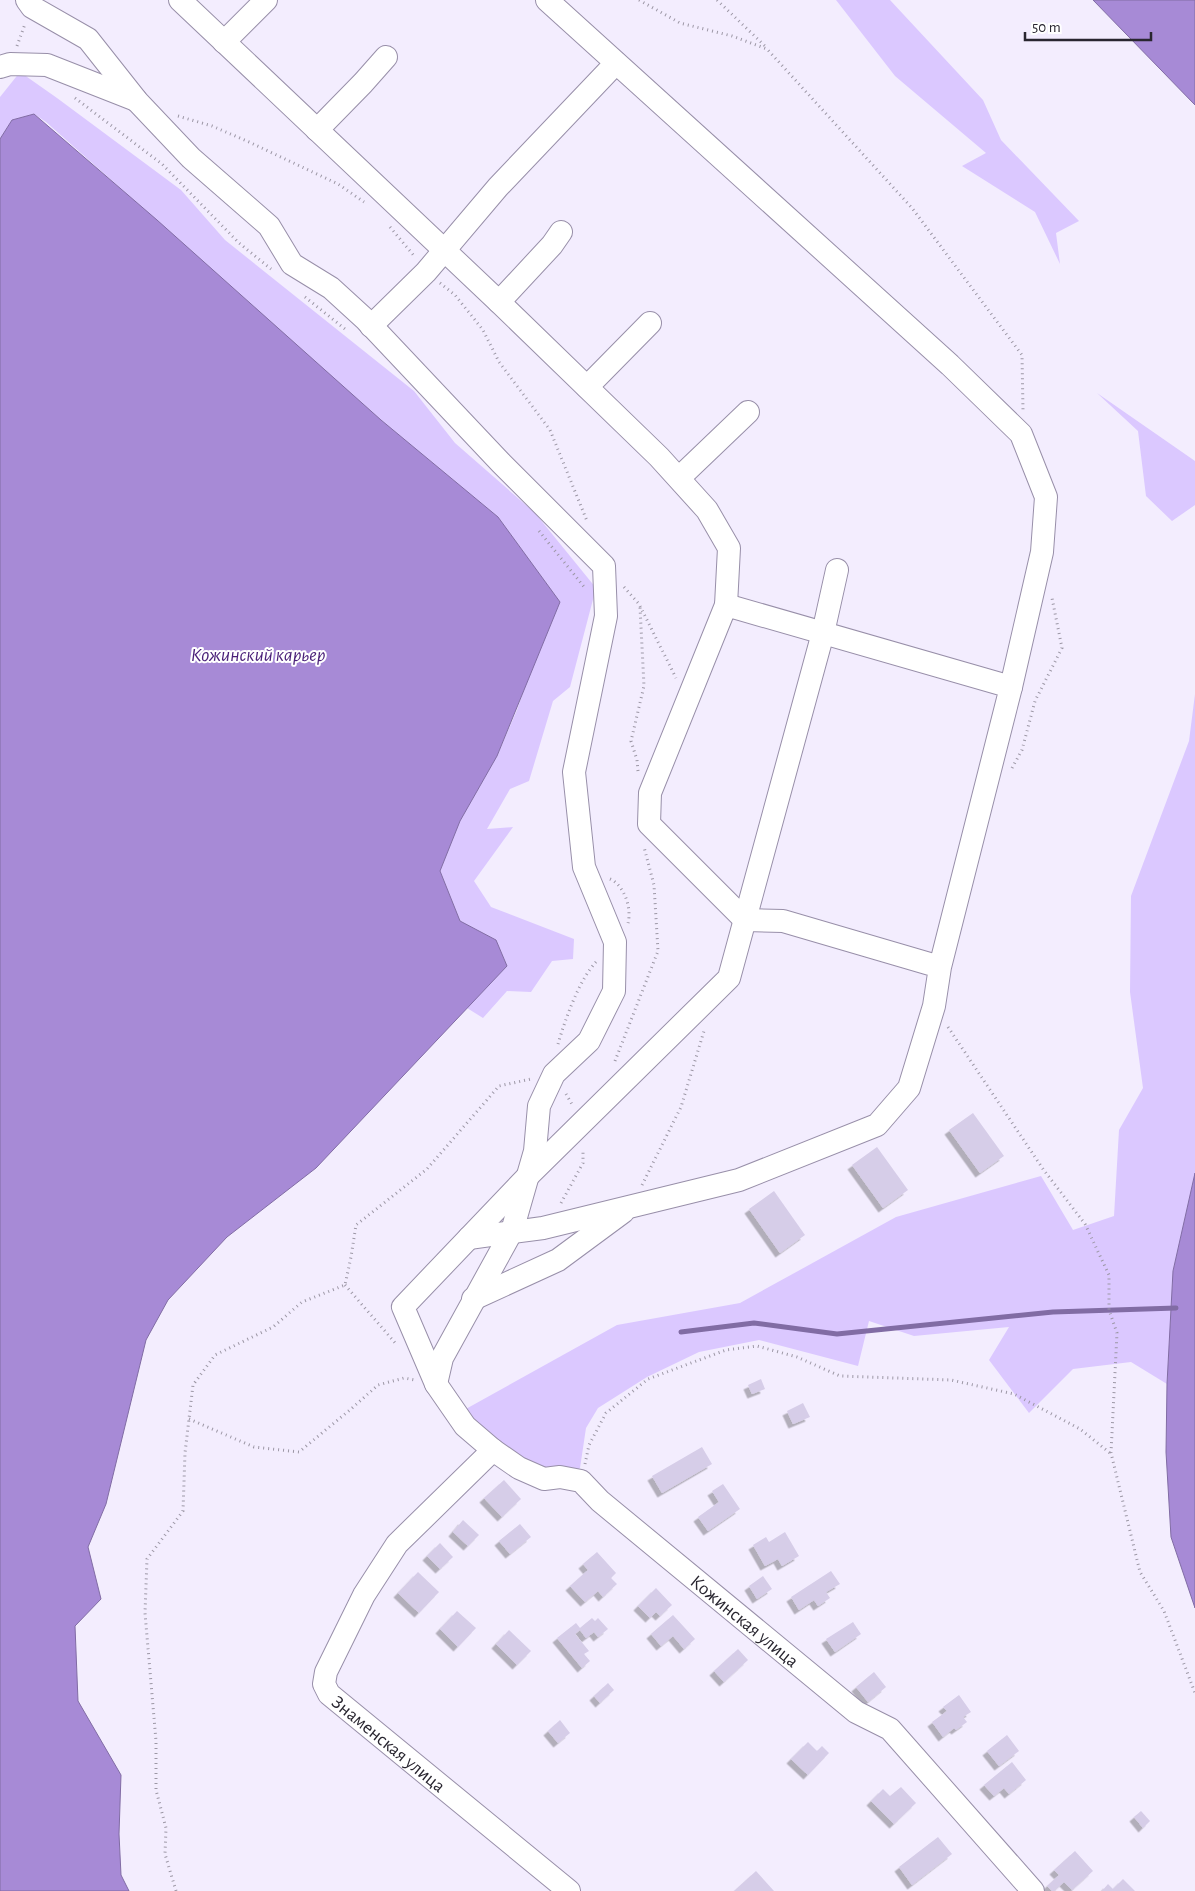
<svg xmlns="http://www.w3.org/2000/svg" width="1195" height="1891" font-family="'Alegreya Sans',sans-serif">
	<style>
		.green { fill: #dbc8ff }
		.water { fill: #a78ad6; stroke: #816ca4 }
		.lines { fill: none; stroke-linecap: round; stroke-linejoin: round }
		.stream { stroke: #816ca4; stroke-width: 5 }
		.building { fill: #d6cde8; filter: url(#shadow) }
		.minor-casing { stroke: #988fa9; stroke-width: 24 }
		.path { stroke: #9c97a5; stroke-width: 3; stroke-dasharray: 1 4; stroke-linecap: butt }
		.minor { stroke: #fff; stroke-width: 22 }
		.labels { text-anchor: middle; stroke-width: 4; stroke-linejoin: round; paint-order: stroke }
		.street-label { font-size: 19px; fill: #292630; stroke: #fff }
		.water-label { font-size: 20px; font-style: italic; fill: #491f78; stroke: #fff }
	</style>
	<defs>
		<filter id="shadow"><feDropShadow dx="-4.5" dy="4.5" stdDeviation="0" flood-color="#0004"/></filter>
	</defs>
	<rect width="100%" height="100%" fill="#f3edfe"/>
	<g class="green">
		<polygon points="836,0 890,0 983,100 1001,140 1079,221 1056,233 1060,264 1035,212 962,166 986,153 895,76"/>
		<polygon points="20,72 57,98 181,190 225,240 414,391 455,443 535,513 596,588 570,687 553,701 529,781 510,789 487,829 513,827 474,881 491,907 574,939 573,959 552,961 531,992 507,991 483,1018 467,1008 507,966 496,940 460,921 440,871 460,821 497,756 517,710 528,678 560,602 498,517 381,420 46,122 34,114 12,120 0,139 0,97"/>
		<polygon points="1097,393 1195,461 1195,505 1172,521 1146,496 1138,431"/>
		<polygon points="1195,694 1195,1173 1173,1271 1167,1384 1131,1362 1073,1369 1029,1413 989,1360 1009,1327 914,1336 869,1321 858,1366 759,1340 699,1352 647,1377 598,1408 586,1428 580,1468 576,1471 546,1470 492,1442 464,1410 617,1325 740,1303 896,1217 1041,1176 1073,1230 1114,1216 1119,1130 1143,1088 1130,992 1131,896 1189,741"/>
	</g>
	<g class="water">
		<polygon points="1093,0 1195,0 1195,105"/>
		<polygon points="34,114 157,220 381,420 498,517 560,602 497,756 460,821 440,871 460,921 496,940 507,966 316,1168 227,1237 168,1300 146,1340 106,1504 88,1547 101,1599 75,1626 78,1701 121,1775 119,1834 121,1875 129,1891 0,1891 0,139 12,120"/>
		<polygon points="1195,1173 1195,1608 1171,1537 1166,1452 1167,1384 1173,1271"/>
	</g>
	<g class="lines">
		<polyline class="stream" points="681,1332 754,1323 837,1334 1053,1312 1176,1308"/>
	</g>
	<g class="building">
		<polygon points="973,1113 1004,1156 980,1173 949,1130"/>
		<polygon points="877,1147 908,1190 883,1208 852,1165"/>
		<polygon points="774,1191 805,1235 780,1253 749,1209"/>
		<polygon points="761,1379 765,1389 752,1394 748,1385"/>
		<polygon points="803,1403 810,1417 793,1424 787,1411"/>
		<polygon points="702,1447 712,1464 662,1493 652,1476"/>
		<polygon points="504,1480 521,1499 502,1517 484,1498"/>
		<polygon points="723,1484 740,1509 708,1531 698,1517 719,1502 712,1491"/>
		<polygon points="463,1520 479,1535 468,1546 453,1532"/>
		<polygon points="520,1524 531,1537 510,1554 499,1541"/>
		<polygon points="785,1532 799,1556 782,1566 778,1559 765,1566 753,1545 766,1537 769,1542"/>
		<polygon points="440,1543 453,1557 440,1569 427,1556"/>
		<polygon points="597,1552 616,1573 611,1578 617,1584 603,1597 598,1591 585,1602 570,1586 588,1570 583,1564"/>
		<polygon points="831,1571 840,1584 826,1592 830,1598 818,1606 814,1600 799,1610 791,1597"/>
		<polygon points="418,1572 439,1592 419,1613 398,1593"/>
		<polygon points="763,1576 772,1589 757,1599 749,1586"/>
		<polygon points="656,1588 672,1605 660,1616 656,1612 650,1618 638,1606"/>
		<polygon points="457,1611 476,1628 458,1647 440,1629"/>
		<polygon points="673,1615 695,1639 684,1649 673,1636 661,1646 651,1634"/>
		<polygon points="592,1618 595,1621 598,1618 608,1629 598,1637 594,1632 586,1638 580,1630 575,1634 589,1651 584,1654 590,1661 582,1668 557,1638 576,1623 580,1628"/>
		<polygon points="853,1622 861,1634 835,1652 826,1639"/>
		<polygon points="509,1630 531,1651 517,1665 496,1644"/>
		<polygon points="738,1649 748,1660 724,1682 714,1671"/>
		<polygon points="874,1672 886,1687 868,1702 856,1687"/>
		<polygon points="608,1683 614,1690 600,1703 594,1696"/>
		<polygon points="959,1695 971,1712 963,1717 967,1722 956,1730 954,1728 943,1737 932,1722 947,1711 943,1707"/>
		<polygon points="560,1720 570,1733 558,1743 548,1731"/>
		<polygon points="1007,1735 1019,1751 999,1766 987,1751"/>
		<polygon points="808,1742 817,1751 822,1746 829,1753 808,1775 791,1759"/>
		<polygon points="1012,1762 1026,1780 1009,1794 1004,1788 994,1796 984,1785"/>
		<polygon points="901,1787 916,1803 894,1824 871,1801 883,1789 890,1796"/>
		<polygon points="1141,1811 1150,1821 1143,1828 1134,1817"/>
		<polygon points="938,1837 952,1854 912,1885 899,1867"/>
		<polygon points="1075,1851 1093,1871 1072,1890 1064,1882 1054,1891 1052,1891 1047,1886 1059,1875 1054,1870"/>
		<polygon points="756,1871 774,1891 734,1891"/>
		<polygon points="1123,1879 1135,1891 1102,1891 1108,1884 1113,1889"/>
	</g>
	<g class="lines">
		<defs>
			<g id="minor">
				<polyline points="27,0 32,7 88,39 137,101 191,158 269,226 292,264 331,288 366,320 501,463 604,566 606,616 574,772 584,867 615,942 614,991 589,1041 554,1074 539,1106 535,1151 512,1231 442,1358 436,1384"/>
				<polyline points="180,0 499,302 659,457 707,510 729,548 726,605"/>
				<polyline points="547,0 950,365 1021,434 1046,497 1042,552 1011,687"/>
				<polyline points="224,42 266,0"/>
				<polyline points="0,67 10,64 47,65 136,100"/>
				<polyline points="317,130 363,83 386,57"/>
				<polyline points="499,302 552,245 561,232"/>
				<polyline points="371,326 426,272 498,187 616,63"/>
				<polyline points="587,387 650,323"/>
				<polyline points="679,478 748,412"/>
				<path id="s1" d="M837 570 823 633 729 978 528 1176 403 1307 436 1384 465 1426 493 1450 519 1468 544 1479 560 1477 581 1481 600 1501 856 1712 890 1729 1033 1891"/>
				<polyline points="469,1238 543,1228 739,1180 877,1125 909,1088 934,1006 940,967 1011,687 726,605 650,793 649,824 745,920 783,921 940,967"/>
				<polyline points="473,1299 558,1260 623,1212"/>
				<path id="s2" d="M493 1450 397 1544 364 1595 326 1672 324 1684 329 1694 569 1891"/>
			</g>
		</defs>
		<use href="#minor" class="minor-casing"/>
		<g class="path">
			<polyline points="639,0 680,23 732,36 767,49 912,208 1022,355 1023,410"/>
			<polyline points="717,0 765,46"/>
			<polyline points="17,46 25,24"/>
			<polyline points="75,98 162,164 239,243 271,269"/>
			<polyline points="178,116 212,126 249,142 338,184 364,202"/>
			<polyline points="390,227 415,257"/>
			<polyline points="440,283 455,295 483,330 499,362 550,430 587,521"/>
			<polyline points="305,297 345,329"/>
			<polyline points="539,531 585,588"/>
			<polyline points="624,587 639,604 676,678"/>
			<polyline points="1012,768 1022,750 1035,701 1062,648 1052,598"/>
			<polyline points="638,771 637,760 631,741 644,686 640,607"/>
			<path d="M610 879C624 885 632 908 628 923"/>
			<polyline points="948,1027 1043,1169 1085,1224 1109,1275 1109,1310 1117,1333 1111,1453 1140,1572 1164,1611 1195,1693"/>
			<path d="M558 1044C565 1020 579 980 596 962"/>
			<polyline points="615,1061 658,951 654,885 644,847"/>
			<polyline points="566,1094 573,1106"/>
			<polyline points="642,1185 681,1107 704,1031"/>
			<polyline points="561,1203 583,1163 583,1150"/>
			<polyline points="345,1285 397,1345"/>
			<polyline points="189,1419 254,1447 299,1452 351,1409 378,1385 404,1378 415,1380"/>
			<polyline points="585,1464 589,1445 606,1413 648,1379 726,1350 757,1346 797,1357 840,1376 951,1380 1014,1394 1080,1429 1110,1453"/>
			<polyline points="176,1891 165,1854 166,1828 156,1790 156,1741 145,1613 147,1559 183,1511 185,1453 193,1385 215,1355 273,1327 302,1302 345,1285 351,1257 356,1225 427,1169 499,1086 531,1079"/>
		</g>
		<use href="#minor" class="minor"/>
	</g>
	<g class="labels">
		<g class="street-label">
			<text dy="7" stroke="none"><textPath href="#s1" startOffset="1369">Кожинская улица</textPath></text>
			<text dy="7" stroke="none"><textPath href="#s2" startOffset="382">Знаменская улица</textPath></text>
		</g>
		<g class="water-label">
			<text x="258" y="661">Кожинский карьер</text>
		</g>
	</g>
	<path d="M1025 32v8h126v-8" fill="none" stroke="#292630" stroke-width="2.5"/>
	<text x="1032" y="32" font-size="15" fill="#292630" stroke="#ffffff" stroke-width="4" paint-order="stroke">50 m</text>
</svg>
